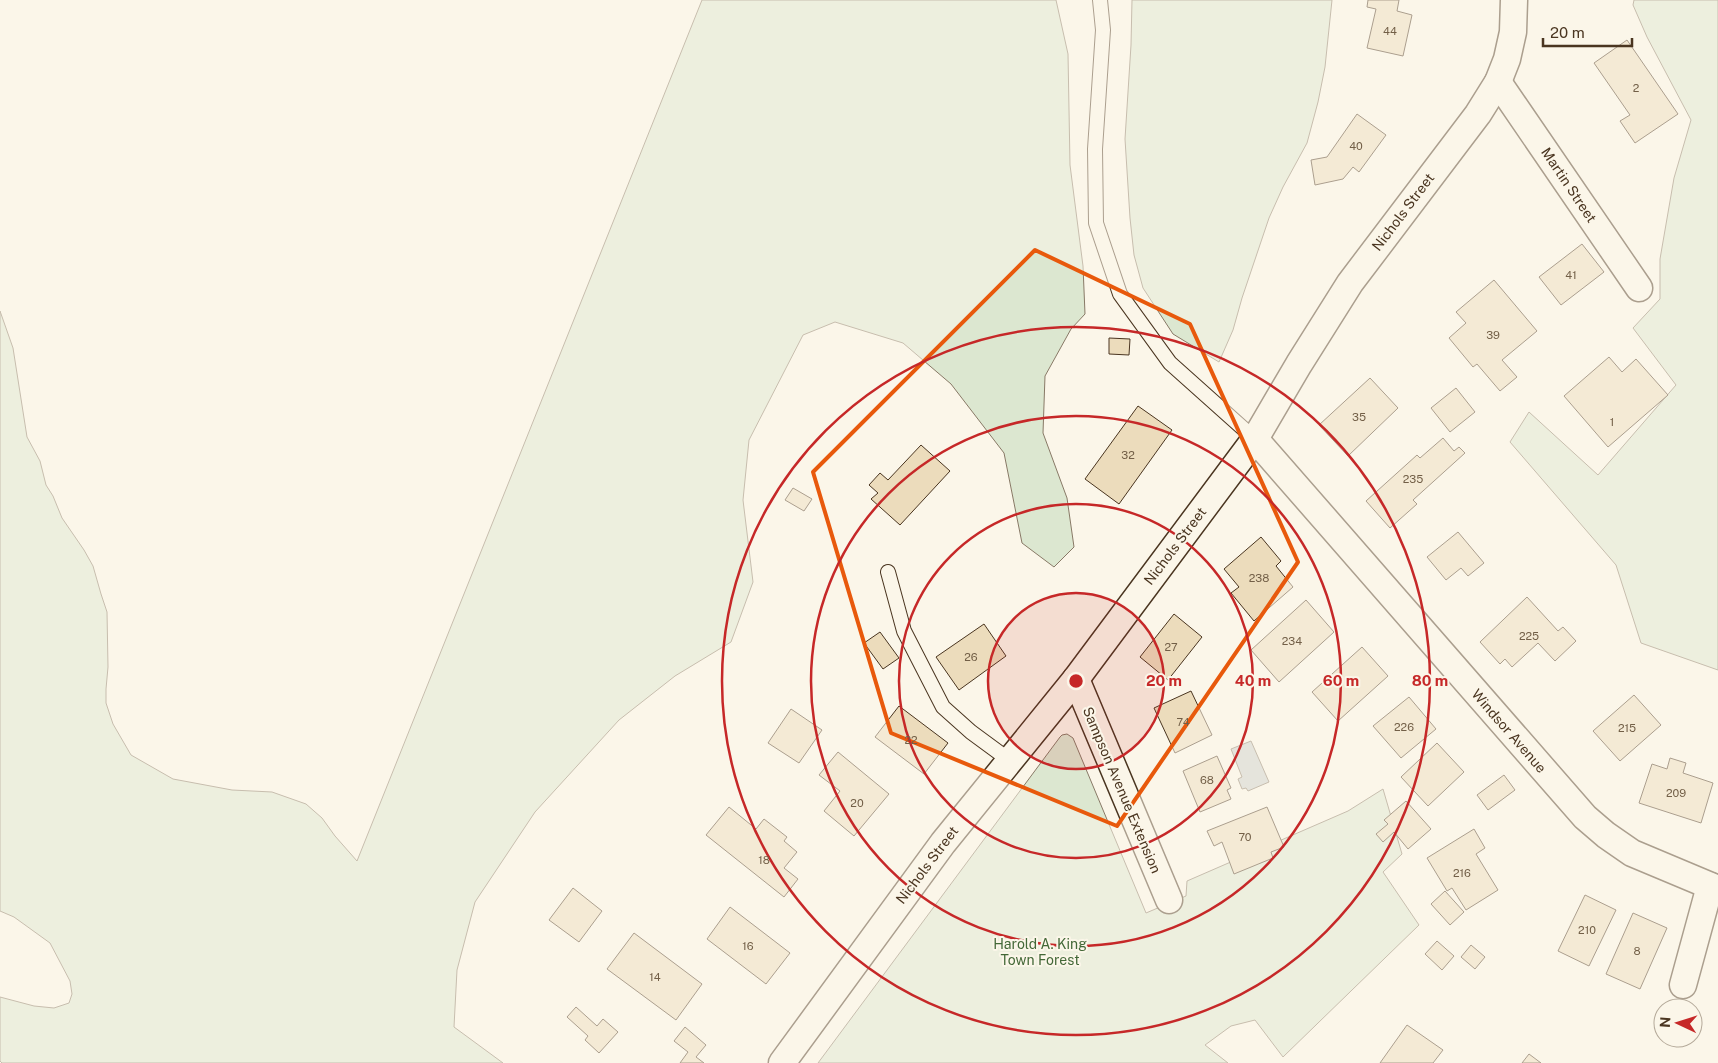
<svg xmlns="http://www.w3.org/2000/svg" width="1718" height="1063" font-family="'Public Sans',sans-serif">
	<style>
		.green { fill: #dce7d0; stroke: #887966 }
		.water { fill: #c9cecd; stroke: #887966 }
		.building { fill: #ecdcbc; stroke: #4a3520 }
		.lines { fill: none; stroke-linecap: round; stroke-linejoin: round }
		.lane-casing { stroke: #4a3520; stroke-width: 16 }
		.street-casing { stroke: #4a3520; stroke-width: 29 }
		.lane { stroke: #fbf6e9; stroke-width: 14 }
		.street { stroke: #fbf6e9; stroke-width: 26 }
		.marked { fill: none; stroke: #e8590c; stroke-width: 4; stroke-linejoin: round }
		.ring { fill: none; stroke: #c62828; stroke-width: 2.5 }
		.labels { text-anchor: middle; stroke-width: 4; stroke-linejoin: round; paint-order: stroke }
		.number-label { font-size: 11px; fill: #725f47 }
		.street-label { font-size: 14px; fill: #4a3520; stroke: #fbf6e9 }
		.park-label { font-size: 14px; fill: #436837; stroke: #fbf6e9 }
		.centre { fill: #c62828; stroke: #fbf6e9; stroke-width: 2.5 }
		.ring-label { font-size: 15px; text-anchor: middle; font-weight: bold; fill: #c62828; stroke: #fbf6e9; stroke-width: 4; stroke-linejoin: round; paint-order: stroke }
	</style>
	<rect width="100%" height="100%" fill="#fbf6e9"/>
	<g class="green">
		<polygon points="702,0 1056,0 1068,54 1070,165 1083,266 1085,314 1071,329 1045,376 1043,433 1067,498 1074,547 1054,567 1022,543 1004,453 951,384 903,343 835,322 803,335 749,440 743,500 753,582 731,642 675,676 619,720 535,812 475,902 457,970 454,1027 503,1063 2,1063 0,1061 0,997 34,1006 54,1008 69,1003 72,994 70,981 50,943 14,917 0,911 0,311 13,348 27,437 40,461 46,485 53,496 62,518 84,550 93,566 101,594 107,612 108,667 106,689 106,703 113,724 131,755 173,779 232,790 272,792 306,804 322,818 335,836 357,861"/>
		<polygon points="1132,0 1332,0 1325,67 1318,102 1307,143 1283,187 1269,218 1242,298 1233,330 1219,362 1173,334 1143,288 1134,255 1130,218 1125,139 1131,45"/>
		<polygon points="1634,0 1718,0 1718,670 1641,643 1616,565 1510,442 1529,412 1598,475 1676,385 1633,328 1660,299 1660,259 1674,178 1691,120 1647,37 1633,5"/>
		<polygon points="1067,734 1073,738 1146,913 1186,896 1187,881 1348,811 1383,789 1402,854 1383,872 1419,925 1283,1057 1255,1020 1231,1026 1205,1045 1228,1063 818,1063 1060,737 1062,735"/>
	</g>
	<polygon class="water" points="1251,741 1269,782 1248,791 1246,788 1242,789 1238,779 1242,777 1231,749"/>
	<g class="building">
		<polygon points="1368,0 1399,0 1397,11 1412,15 1403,56 1367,48 1376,9 1367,7"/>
		<polygon points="1627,40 1678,114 1635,143 1620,121 1630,115 1594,63"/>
		<polygon points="1357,114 1386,135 1359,172 1353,167 1343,179 1315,185 1311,160 1327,157"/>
		<polygon points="1582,244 1604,272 1561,305 1539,277"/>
		<polygon points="1494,280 1537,331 1502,360 1517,377 1500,391 1477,364 1473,367 1449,338 1466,323 1456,312"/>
		<polygon points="1109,338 1130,339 1129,355 1109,354"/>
		<polygon points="1609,357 1622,372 1636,359 1668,395 1608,447 1564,396"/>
		<polygon points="1370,378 1398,408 1348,456 1319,425"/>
		<polygon points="1456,388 1475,412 1450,432 1431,408"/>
		<polygon points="1138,406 1172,430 1119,504 1085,479"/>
		<polygon points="1443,438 1454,451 1459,447 1465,453 1413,500 1417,504 1390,528 1366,501 1417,455 1420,458"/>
		<polygon points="921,445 950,471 900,525 871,499 878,493 869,485 880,473 888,480"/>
		<polygon points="793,488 812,499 804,511 785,500"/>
		<polygon points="1458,532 1484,563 1468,576 1461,568 1446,580 1427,557"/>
		<polygon points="1261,537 1281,561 1276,566 1293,587 1254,621 1231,593 1239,587 1224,569"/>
		<polygon points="1527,597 1558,631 1563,627 1576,641 1555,661 1538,643 1512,667 1505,659 1500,664 1480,642"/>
		<polygon points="1306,600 1334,632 1279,682 1251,650"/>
		<polygon points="1174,614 1202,637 1168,680 1140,657"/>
		<polygon points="984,624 1006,656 959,690 936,657"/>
		<polygon points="880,632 899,658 883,669 864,643"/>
		<polygon points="1362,647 1388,676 1338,721 1312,692"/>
		<polygon points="1191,691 1212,735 1175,753 1154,708"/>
		<polygon points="1634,695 1661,725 1620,761 1593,731"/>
		<polygon points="1409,697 1436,729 1401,758 1373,726"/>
		<polygon points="899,706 948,743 924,774 875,737"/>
		<polygon points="791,709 822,730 799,763 768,743"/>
		<polygon points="1437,743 1464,772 1428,806 1401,777"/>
		<polygon points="838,752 889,794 854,836 824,811 840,791 819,775"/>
		<polygon points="1217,756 1231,788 1227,790 1231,799 1200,812 1183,771"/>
		<polygon points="1670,758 1686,763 1683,773 1713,783 1701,823 1639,803 1652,764 1667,769"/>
		<polygon points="1504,775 1515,790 1488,810 1477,795"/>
		<polygon points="1406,801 1431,829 1408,849 1394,832 1383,842 1376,834 1388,824 1384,820"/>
		<polygon points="729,807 756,829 764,819 787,837 784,841 797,852 784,868 798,879 784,897 706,835"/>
		<polygon points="1267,807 1284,847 1271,852 1273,858 1234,874 1222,842 1214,846 1207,831"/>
		<polygon points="1474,829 1485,848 1476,854 1498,890 1466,910 1452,888 1447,891 1427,858"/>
		<polygon points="573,888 602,911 579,942 549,920"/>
		<polygon points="1445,891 1464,912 1450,925 1431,904"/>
		<polygon points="1585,895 1616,910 1589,966 1558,951"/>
		<polygon points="730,907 790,953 766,984 707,939"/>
		<polygon points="1633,913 1667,928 1640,989 1606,974"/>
		<polygon points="634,933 702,984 676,1020 607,969"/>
		<polygon points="1437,941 1454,956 1442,970 1425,954"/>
		<polygon points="1471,945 1485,957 1475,969 1461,957"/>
		<polygon points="576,1007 597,1026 603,1019 618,1032 599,1053 585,1040 588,1036 567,1017"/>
		<polygon points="1407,1025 1443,1050 1433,1063 1380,1063"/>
		<polygon points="685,1027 706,1045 696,1057 704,1063 680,1063 688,1052 674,1041"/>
		<polygon points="1529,1054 1541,1063 1522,1063"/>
	</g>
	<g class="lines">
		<defs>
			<g id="lane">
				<polyline points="1100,0 1103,30 1095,149 1096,223 1120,294 1170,363 1255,439"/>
				<polyline points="888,572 904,631 943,707 971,732 1009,760"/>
			</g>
			<g id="street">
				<polyline points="1498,82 1639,288"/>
				<polyline points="1255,439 1585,817 1606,835 1632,853 1718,889"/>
				<polyline points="1076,679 1169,900"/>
				<polyline points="1683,985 1710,886"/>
				<polyline points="782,1063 943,843 1076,679 1255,439 1299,364 1350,283 1478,114 1498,82 1507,59 1513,32 1514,0"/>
			</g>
		</defs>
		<use href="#lane" class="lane-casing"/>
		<use href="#street" class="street-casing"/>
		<use href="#lane" class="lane"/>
		<use href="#street" class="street"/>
	</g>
	<path d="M0 0H1718V1063H0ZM1035 250 1190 324 1298 562 1117 826 891 733 813 472Z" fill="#fbf6e9" fill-opacity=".55" fill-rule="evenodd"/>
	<path class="marked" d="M1035 250 1190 324 1298 562 1117 826 891 733 813 472Z"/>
	<circle cx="1076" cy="681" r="88" fill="#c62828" fill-opacity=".12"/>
	<g class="ring">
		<circle cx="1076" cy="681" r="88"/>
		<circle cx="1076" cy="681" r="177"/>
		<circle cx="1076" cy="681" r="265"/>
		<circle cx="1076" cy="681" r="354"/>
	</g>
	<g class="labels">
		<g class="number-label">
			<text x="1390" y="35">44</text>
			<text x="1636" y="92">2</text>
			<text x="1356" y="150">40</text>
			<text x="1571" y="279">41</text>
			<text x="1493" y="339">39</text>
			<text x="1359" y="421">35</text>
			<text x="1612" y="426">1</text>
			<text x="1128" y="459">32</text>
			<text x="1413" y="483">235</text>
			<text x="1259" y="582">238</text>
			<text x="1529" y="640">225</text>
			<text x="1292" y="645">234</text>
			<text x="1171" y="651">27</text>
			<text x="971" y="661">26</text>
			<text x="1183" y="726">74</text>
			<text x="1404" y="731">226</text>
			<text x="1627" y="732">215</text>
			<text x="911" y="744">22</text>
			<text x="1207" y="784">68</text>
			<text x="1676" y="797">209</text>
			<text x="857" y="807">20</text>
			<text x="1245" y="841">70</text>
			<text x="764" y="864">18</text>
			<text x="1462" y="877">216</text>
			<text x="1587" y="934">210</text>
			<text x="748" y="950">16</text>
			<text x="1637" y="955">8</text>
			<text x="655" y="981">14</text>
		</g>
		<g class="street-label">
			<text transform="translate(1569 185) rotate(56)" y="5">Martin Street</text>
			<text transform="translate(1403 212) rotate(-53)" y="5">Nichols Street</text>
			<text transform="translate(1175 546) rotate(-53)" y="5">Nichols Street</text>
			<text transform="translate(1509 731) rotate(49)" y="5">Windsor Avenue</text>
			<text transform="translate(1122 790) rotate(67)" y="5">Sampson Avenue Extension</text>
			<text transform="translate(927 865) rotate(-53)" y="5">Nichols Street</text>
		</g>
		<g class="park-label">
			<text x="1040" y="949">Harold A. King<tspan x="1040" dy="16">Town Forest</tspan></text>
		</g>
	</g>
	<circle cx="1076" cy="681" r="8" class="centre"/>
	<g class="ring-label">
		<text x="1164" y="686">20 m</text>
		<text x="1253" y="686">40 m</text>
		<text x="1341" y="686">60 m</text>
		<text x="1430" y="686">80 m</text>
	</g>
	<g transform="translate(1678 1023) rotate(274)"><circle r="24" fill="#fbf6e9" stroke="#b4a999"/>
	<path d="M0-4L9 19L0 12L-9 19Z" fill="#c62828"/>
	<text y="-8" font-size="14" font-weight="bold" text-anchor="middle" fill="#4a3520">N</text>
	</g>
	<path d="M1543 38v8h89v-8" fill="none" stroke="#4a3520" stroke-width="2.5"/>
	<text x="1550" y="38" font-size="15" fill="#4a3520" stroke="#fbf6e9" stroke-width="4" paint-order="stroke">20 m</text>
</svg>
